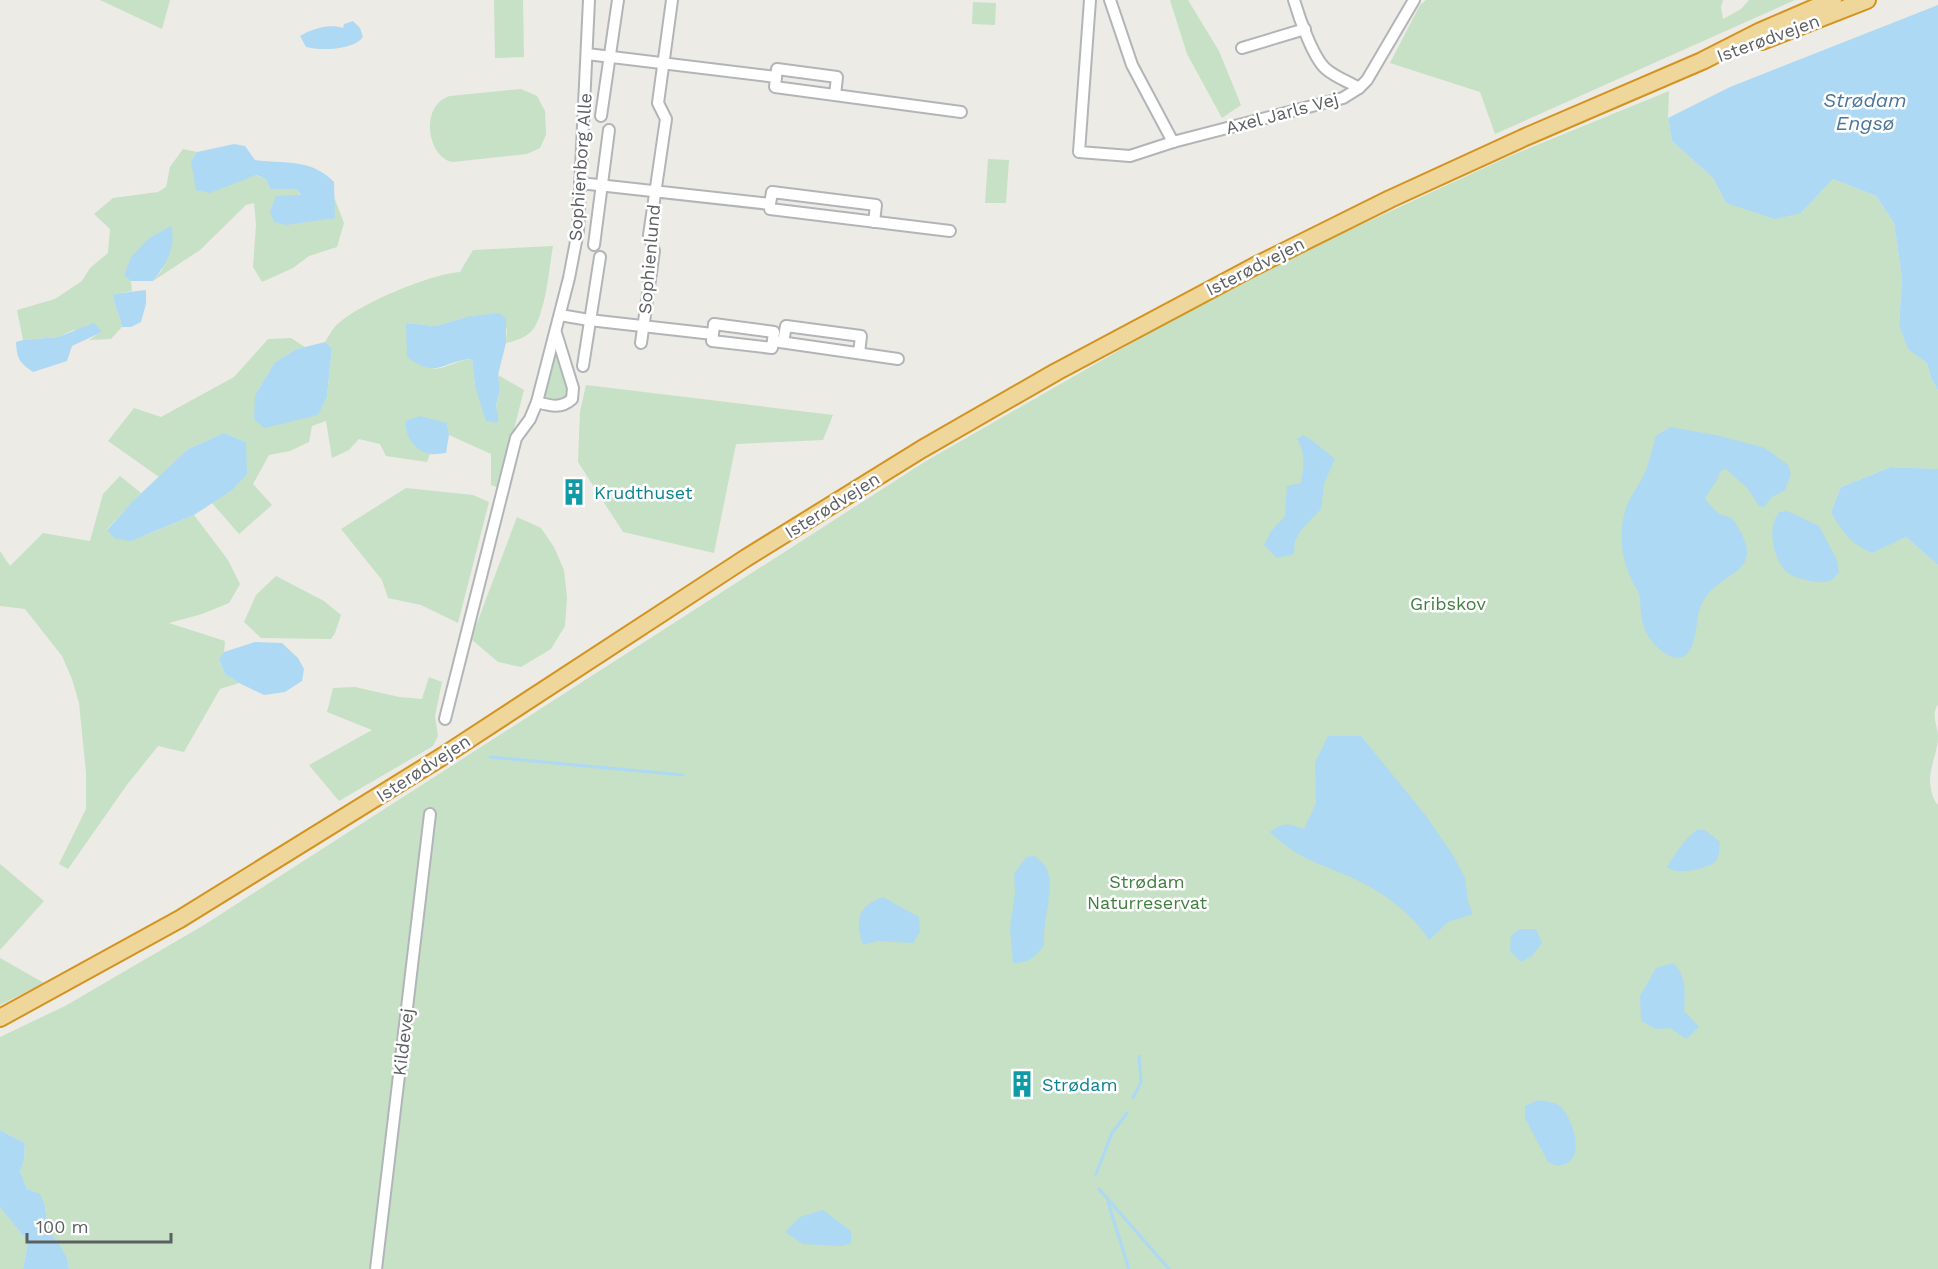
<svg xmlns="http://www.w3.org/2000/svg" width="1938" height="1269" viewBox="0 0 1938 1269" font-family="'Work Sans',sans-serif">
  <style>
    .green { fill: #c6e1c5 }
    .water { fill: #aed9f4 }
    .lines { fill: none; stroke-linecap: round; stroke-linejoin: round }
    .stream { stroke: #aed9f4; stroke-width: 3 }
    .minor-casing { stroke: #b2b5b8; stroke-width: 14 }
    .highway-casing { stroke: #d4931e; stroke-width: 20 }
    .minor { stroke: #fff; stroke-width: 10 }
    .highway { stroke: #efd69a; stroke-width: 16 }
    .labels { text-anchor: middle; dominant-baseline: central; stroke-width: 5; stroke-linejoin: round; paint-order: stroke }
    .street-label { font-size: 18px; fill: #5d6063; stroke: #fff }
    .culture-label { font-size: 18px; fill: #0d838f; stroke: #fff; text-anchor: start }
    .park-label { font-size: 18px; fill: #407f40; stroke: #fff }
    .water-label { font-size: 20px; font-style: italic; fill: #4a759c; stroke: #fff }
  </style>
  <rect width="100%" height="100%" fill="#edebe5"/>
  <g class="green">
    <path d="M100,0H170L162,29Z"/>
    <path d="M494,0H523L524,57L495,58Z"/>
    <path d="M1170,0H1188L1219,51L1241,105L1222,118L1187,54Z"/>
    <path d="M1426,0H1723L1721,7L1723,19L1741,9L1749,0H1795L1495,134L1480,92L1390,63L1420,5Z"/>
    <path d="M973,2L996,3L995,25L972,24Z"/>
    <path d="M521,89L537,96L545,111L546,135L540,148L527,154L453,162C427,158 419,105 450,96Z"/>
    <path d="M1669,91L1668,118L1672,141L1713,178L1726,203L1801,213L1833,179L1876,196L1894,223L1902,278L1899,325L1909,349L1927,363L1931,378L1938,391V469L1891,467L1841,487L1831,512L1872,552L1906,537L1938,565V704C1931,715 1937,723 1938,735C1938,751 1931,764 1930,778C1930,787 1932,799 1938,805V1269H69L67,1258L59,1243L48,1231L45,1206L27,1189L20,1171L24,1161L25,1143L0,1130V1037L65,1006L204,925L926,461L1165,324L1300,253L1510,156Z"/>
    <path d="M183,149L197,152L191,161L243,179L255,175L266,179L270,189H296L301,196H276L334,213V197L344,223L337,247L309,256L293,268L262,282L253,267L256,225L254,203L246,205L200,250L153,281L162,270L171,227L149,238L124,276L131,281L132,291L113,294C114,306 120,315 122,327L111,339L89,340L101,332L73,330L58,337L23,340L17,310L55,299L82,281L90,268L108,253L110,229L94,214L113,198L158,192L166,187L170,167Z"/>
    <path d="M988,159L1009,160L1006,203H985Z"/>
    <path d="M553,246C549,269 546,309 534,328C528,337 516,341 506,343L507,329L466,317L436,326L406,323L434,369C447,368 458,360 472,359L475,386L498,414L496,407L500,389L498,375L524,390L499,488L491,485V454L449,435L447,423L414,444L430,454L427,462L386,456L380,444L359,439L349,450L332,458L326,421L312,426L309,442L290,451L269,455L253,484L272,505L239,534L212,503L231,491L246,442L224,433L188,449L159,477L108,441L134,408L161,417L234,377L268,339L291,338L305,347L297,349L275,362L255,395V419L327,396L332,348L325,342C329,336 333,327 339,323C361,303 431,274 460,272L473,250Z"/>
    <path d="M558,348L569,389L568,396L564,400L550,401L546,397L545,391Z"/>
    <path d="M586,385L833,415L823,440L736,444L714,553L623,532L578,462L580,412Z"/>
    <path d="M120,476L141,493L107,529L114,538L146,535L194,515L228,560L240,584L229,603L202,614L169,623L225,641L224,652L219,661L225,674L239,683L220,689L184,752L158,746L126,786L68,869L59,864L86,809V772L79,703L72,679L62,656L25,609L0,606V551L10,566L43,533L90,541L103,494Z"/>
    <path d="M406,488L473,495L489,502L458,623L421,605L388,598L382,580L341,529Z"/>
    <path d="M517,517L541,528L554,547L564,570L567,597L565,626L551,649L521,667L498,662L471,639Z"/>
    <path d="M276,576L324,601L341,615L335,633L331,639L261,638L244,622L256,595Z"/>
    <path d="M429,677L442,682L435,716L438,736L433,746L339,801L309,765L372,730L327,712L333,688L355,687L399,697L422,699Z"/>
    <path d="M0,864L44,901L0,950Z"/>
    <path d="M0,958L44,983L0,1005Z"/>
    <path d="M0,1207L28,1242L23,1269H0Z"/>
  </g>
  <g class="water">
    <path d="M1938,5V391L1931,378L1927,363L1908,349L1899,325L1902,278L1894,223L1876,196L1833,179L1801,213L1775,219L1726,203L1713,178L1672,141L1668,118L1730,87Z"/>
    <path d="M353,21L360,28L363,37C354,50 321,51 306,47L300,36C311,29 330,23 343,28L344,24Z"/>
    <path d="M234,144L245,146L255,160C284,164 311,158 334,182L335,218L286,225L274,222L270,212L276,196L301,195L296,189H270L266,179L256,175L210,193L196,190L191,161L197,152Z"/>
    <path d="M171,226C177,246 165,266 153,281H131L124,276L131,257L149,238Z"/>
    <path d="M146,290V304L141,322L131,327H122C120,315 114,306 113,294Z"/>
    <path d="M499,313L506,318V343L498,375L500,389L496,406L498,414V423L486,421L475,386L472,359C441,361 438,380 407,357L406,323L436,326L466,317Z"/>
    <path d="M94,323L102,332L72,346L67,361L33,372C19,362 17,359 16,342L23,340L58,337Z"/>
    <path d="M325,342L332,348L327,396L318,415L264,428L254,419L255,395L275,362L297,349Z"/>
    <path d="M420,416L447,423L449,435L446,453C441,453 435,455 431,454C415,452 404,435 406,421Z"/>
    <path d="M1670,427L1716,435L1765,448L1788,465L1791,474L1785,490L1772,497L1764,507L1759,506L1748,489L1726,469L1720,471C1718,482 1710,489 1705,498C1713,510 1718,515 1732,518C1777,582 1708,565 1698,616C1696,628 1695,657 1678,658C1673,659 1666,654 1662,651C1649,642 1642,628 1641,612C1640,607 1641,600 1639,594C1637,589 1633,584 1631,578C1621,557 1619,534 1625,511C1628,499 1638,487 1644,475C1649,463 1652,449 1656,436Z"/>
    <path d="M224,433L246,442L247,474L231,491L194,515L131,541L114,538L107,530L133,501L188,449Z"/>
    <path d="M1303,435L1313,441L1335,459L1324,484L1321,509L1302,529L1295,541L1294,554L1277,558L1264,545L1272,530L1285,516L1287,486L1301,483C1304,466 1306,454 1297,439Z"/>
    <path d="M1891,467L1938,469V565L1906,537L1872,553C1851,544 1842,532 1831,512L1841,487Z"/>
    <path d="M1787,511L1819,526L1837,560L1839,572C1836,575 1833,580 1829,581C1818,584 1796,579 1788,573C1776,564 1770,539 1773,525C1774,520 1777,516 1779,512Z"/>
    <path d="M255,642L282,643L298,658L304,669L302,681L285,692L264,695L239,683L225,674L219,660L224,652Z"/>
    <path d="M1328,736H1361L1426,816L1453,855L1465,878L1468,902L1473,914L1448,922L1429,940C1413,915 1389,897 1363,883C1327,865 1300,862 1270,832C1284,821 1289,824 1304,829L1316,803L1315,763Z"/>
    <path d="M1697,830H1705L1720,842C1719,848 1720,856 1716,861C1708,869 1676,876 1667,867C1675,854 1685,838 1697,830Z"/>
    <path d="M1035,856C1038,859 1044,863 1046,867C1056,887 1042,922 1044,945C1035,958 1029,963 1013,963L1010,929L1015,892L1014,874L1026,857Z"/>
    <path d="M883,897L919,917L920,932L913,943L877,941L863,945C855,921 857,906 883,897Z"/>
    <path d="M1520,929H1536L1542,943L1532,956L1521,962L1510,951L1511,935Z"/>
    <path d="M1673,963C1687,976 1685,993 1684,1011L1699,1027L1686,1039L1670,1028L1656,1029L1641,1021L1640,996L1656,968Z"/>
    <path d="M1539,1100C1546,1102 1556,1102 1561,1107C1572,1118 1586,1157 1565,1164C1558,1167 1554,1165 1548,1162L1525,1118V1106Z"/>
    <path d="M0,1130L25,1143L24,1161L20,1171L27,1189L40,1194L45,1206L48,1231L59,1243L67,1258L69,1269H23L28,1242L0,1207Z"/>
    <path d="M823,1210L851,1231V1243L841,1246L803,1244L785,1232L800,1217Z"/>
  </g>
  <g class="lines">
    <g class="stream">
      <path d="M490,757L683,775"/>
      <path d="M1133,1098L1141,1082L1139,1056"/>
      <path d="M1096,1174L1112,1133L1127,1113"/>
      <path d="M1099,1189L1169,1269"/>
      <path d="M1108,1202L1129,1269"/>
    </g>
    <defs>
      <g id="minor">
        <path d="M1090,0L1079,152L1130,156L1173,142L1343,98L1359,88L1367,80L1414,0"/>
        <path d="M1110,0L1132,65L1173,142"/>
        <path d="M1294,0C1299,17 1313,58 1326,69C1335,77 1349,82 1359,88"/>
        <path d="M1242,48L1305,29"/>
        <path d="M587,54L776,77L775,87L961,112"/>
        <path d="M776,77L777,69L837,77L835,95"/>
        <path d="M601,116L618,0"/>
        <path d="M580,183L770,204V209L950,231"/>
        <path d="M770,204L772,192L876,205L874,222"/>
        <path d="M594,245L609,130"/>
        <path d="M560,315L589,320L713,334L712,341L772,348L774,332L714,324L713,334"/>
        <path d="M773,341L898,359"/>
        <path d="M783,342L786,326L861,336L859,353"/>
        <path d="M641,343L654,251L649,235L666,119L658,103L672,0"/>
        <path d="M583,366L600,257"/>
        <path d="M537,402C551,406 561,409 572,399L573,388L556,333"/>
        <path d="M445,719L516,438L530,419L537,402L569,278L578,231L589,0"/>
        <path d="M376,1269L430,814"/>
      </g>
      <g id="highway">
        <path d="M1762,41L1867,0"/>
        <path d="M0,1018L180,919L443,756L746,558L922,449L1056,372L1255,266L1390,199L1523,138L1702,61L1761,31L1833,0"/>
      </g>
    </defs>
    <use href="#minor" class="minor-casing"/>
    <use href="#highway" class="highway-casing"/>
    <use href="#minor" class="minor"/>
    <use href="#highway" class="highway"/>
  </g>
  <defs>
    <symbol id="building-bare" viewBox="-9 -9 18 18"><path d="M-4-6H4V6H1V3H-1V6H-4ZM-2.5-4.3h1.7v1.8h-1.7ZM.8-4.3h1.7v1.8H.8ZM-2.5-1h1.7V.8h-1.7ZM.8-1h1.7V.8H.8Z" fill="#0f9aa8" stroke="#fff" stroke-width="2.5" paint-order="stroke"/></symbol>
  </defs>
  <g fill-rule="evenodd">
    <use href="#building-bare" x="555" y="473" width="38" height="38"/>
    <use href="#building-bare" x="1003" y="1065" width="38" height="38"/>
  </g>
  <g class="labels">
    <g class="street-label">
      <text transform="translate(1768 38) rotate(-20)">Isterødvejen</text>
      <text transform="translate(1282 113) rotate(-15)">Axel Jarls Vej</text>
      <text transform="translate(580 167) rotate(-86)">Sophienborg Alle</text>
      <text transform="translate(649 259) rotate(-85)">Sophienlund</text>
      <text transform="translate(1255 266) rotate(-27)">Isterødvejen</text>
      <text transform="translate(832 505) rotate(-32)">Isterødvejen</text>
      <text transform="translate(423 768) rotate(-33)">Isterødvejen</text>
      <text transform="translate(403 1042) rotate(-83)">Kildevej</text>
    </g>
    <g class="culture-label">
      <text x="594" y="492">Krudthuset</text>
      <text x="1042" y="1084">Strødam</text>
    </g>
    <g class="park-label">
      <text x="1448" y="603">Gribskov</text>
      <text x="1147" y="881">Strødam<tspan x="1147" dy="21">Naturreservat</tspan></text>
    </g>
    <g class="water-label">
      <text x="1865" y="100">Strødam<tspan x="1865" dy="23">Engsø</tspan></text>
    </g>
  </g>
  <path d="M27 1233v9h144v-9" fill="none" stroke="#5d6063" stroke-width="3"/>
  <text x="36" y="1233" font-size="18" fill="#5d6063" stroke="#ffffff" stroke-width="4.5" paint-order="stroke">100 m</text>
</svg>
